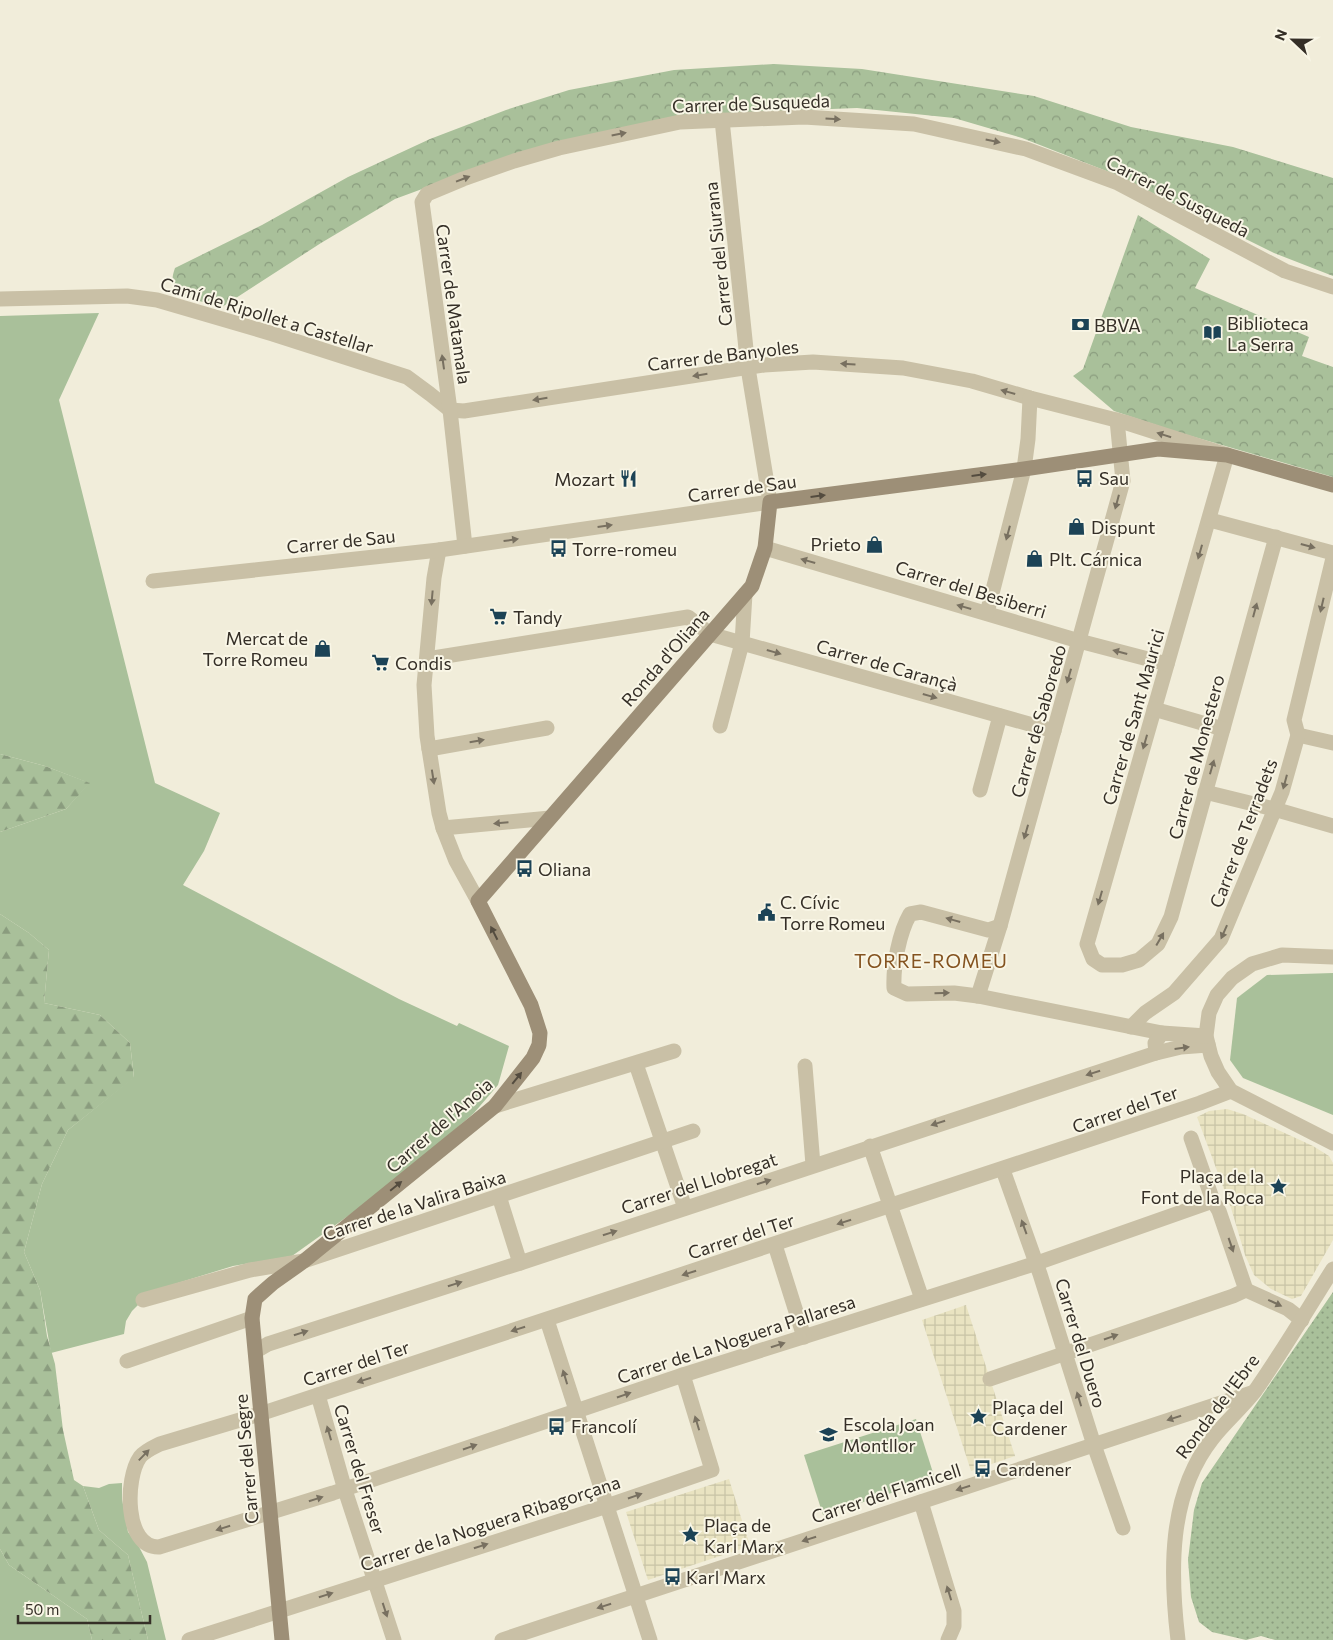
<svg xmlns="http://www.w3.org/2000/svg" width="1333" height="1640" viewBox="0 0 1333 1640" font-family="Commissioner,sans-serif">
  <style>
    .grass { fill: #a9c09a }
    .forest { fill: url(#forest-firs) }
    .park { fill: url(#park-crowns) }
    .garden { fill: url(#garden-dots) }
    .plaza { fill: url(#plaza-grid) }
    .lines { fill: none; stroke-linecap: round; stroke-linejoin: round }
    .street { stroke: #c9c0a6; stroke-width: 15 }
    .secondary { stroke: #9d8f77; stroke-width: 15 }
    .oneway { fill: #787060 }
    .oneway2 { fill: #544c3f }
    .labels { text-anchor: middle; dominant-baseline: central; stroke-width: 4; stroke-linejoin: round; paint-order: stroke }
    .street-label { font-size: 18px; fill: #352f27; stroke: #f9f6e6 }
    .poi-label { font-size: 18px; fill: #352f27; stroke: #f9f6e6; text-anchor: start }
    .neighbourhood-label { font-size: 19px; letter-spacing: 1px; fill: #845320; stroke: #f9f6e6 }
  </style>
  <defs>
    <pattern id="forest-firs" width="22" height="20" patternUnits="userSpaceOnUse" patternTransform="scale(1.25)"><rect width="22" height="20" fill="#a9c09a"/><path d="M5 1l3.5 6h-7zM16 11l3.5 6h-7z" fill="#8a9c7e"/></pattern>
    <pattern id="park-crowns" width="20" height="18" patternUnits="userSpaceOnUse" patternTransform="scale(1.25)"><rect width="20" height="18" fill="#a9c09a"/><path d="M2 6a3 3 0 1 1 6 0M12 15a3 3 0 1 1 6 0" fill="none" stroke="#8a9c7e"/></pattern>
    <pattern id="garden-dots" width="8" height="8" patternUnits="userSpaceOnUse" patternTransform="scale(1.25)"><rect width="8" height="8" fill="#a9c09a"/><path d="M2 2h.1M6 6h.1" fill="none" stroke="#8a9c7e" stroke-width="1.8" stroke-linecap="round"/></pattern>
    <pattern id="plaza-grid" width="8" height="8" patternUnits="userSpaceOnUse" patternTransform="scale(1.25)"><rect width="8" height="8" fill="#e9e3c1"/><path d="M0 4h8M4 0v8" fill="none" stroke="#c8c3a6"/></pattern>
  </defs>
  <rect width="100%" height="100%" fill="#f1edda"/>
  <g class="grass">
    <path d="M99,313L59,400L155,783L220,813L204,851L183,885L399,999L457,1026L459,1023L509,1046L498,1085L474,1113L390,1186L292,1256L233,1266L152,1291L132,1311L126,1321L124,1334L51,1353L40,1290L24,1252L42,1184L68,1130L134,1077L130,1043L100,1015L44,1003L49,950L29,933L0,914V832L66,809L89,783L45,766L0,754V316Z"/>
    <path d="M1333,973V1115L1243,1078L1230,1060L1237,998L1267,975Z"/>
    <path d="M916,1419L935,1479L823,1515L804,1455Z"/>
    <path d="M122,1483V1499L128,1532L138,1545L147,1562L166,1640H148L128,1555L99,1530L83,1486L99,1488L109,1484Z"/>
    <path d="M0,1549L9,1565L87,1619L92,1640H0Z"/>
  </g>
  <g class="forest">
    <path d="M0,754L45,766L90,783L66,809L0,832Z"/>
    <path d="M0,914L29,933L49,950L44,1003L100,1015L130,1043L134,1078L68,1130L42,1184L24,1252L40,1290L47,1336L55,1364L63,1430L74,1480L83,1486L99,1530L128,1555L148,1640H92L87,1619L9,1565L0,1549Z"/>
  </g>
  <g class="park">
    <path d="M774,64L862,69L1034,96L1131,127L1233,147L1333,178V276L1274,253L1114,174L1022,138L954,118L857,108L682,115L471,171L395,199L321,243L222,307L180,296C171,288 171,279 175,268L262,225L348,177L430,139L506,110L569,90L674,70Z"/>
    <path d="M1138,215L1210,259L1195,288L1309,337L1302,356L1333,367V477L1177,432L1114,411L1073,376L1083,369Z"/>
  </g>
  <path class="garden" d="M1333,1292V1640H1275L1261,1636L1246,1640L1212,1632L1199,1622L1191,1597L1188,1560L1194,1510L1202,1483Z"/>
  <g class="plaza">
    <path d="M1227,1109L1243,1114L1313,1146L1329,1156L1333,1163V1240L1301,1296L1292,1299L1271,1289L1254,1275L1245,1255L1231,1208L1197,1117L1209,1111Z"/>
    <path d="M966,1305L1015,1456L971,1471L922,1320Z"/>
    <path d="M729,1479L750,1546L648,1580L626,1512Z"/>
  </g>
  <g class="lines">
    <g class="street">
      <path d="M0,299L127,296L157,300L273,334L407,377L430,394L450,410"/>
      <path d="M450,410L464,411L764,365L813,362L903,368L972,381L1030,398L1124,422L1227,455L1087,944L1093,959L1102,965H1122L1139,960L1158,944L1171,917L1276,537"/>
      <path d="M1210,520L1333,553"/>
      <path d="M465,546L450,410L422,202L427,194L463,179L514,161L559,148L680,122L804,117L914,124L1026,149L1118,183L1285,271L1333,287"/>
      <path d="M765,548L1079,641L1167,664"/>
      <path d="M439,550L434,578L424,685L427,736L439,813L443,828L456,861L478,901"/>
      <path d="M153,581L439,550L770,502L748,368L722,120"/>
      <path d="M987,613L1024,469L1028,439L1030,398"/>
      <path d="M427,659L688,617L710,634L1054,731"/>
      <path d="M1154,709L1223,729"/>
      <path d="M720,726L742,643L745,594"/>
      <path d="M1298,735L1333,743"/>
      <path d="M429,749L547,728"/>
      <path d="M980,790L1000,716"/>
      <path d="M1205,792L1274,809L1333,826"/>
      <path d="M443,828L550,818"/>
      <path d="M1000,926L988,930L921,912L910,914C899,933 893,966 894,988L907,994L954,993L978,996L1162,1033"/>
      <path d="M1333,957L1282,955L1252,964L1232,978L1217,995L1209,1013L1206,1036L1211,1056L1218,1072L1231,1091L1333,1143"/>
      <path d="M978,996L1000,926L1123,481L1117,420"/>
      <path d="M1131,1027L1145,1013L1174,993L1221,939L1282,792L1298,735L1294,720L1333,558"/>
      <path d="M1156,1053L1181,1047L1208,1045"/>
      <path d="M636,1064L685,1208"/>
      <path d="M805,1066L813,1165"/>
      <path d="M495,1106L674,1051"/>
      <path d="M1191,1138L1213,1201L1219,1211L1246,1290"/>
      <path d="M870,1146L922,1299"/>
      <path d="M1003,1170L1040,1274L1094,1445L1123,1528"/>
      <path d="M499,1196L520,1263"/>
      <path d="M1213,1201L1037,1263L683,1375L333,1493L159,1547C124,1548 125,1478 140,1457C145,1451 152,1448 160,1444L260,1414L1200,1103L1231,1091"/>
      <path d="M775,1245L804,1337"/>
      <path d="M1246,1290L1288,1309L1302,1320"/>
      <path d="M143,1300L250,1270L304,1261L693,1131"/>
      <path d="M547,1320L650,1640"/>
      <path d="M256,1351L268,1344L520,1263L1156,1053L1155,1043L1162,1033L1206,1036"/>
      <path d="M127,1361L252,1318"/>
      <path d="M990,1379L1233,1296L1246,1290"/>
      <path d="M318,1395L345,1490L394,1640"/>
      <path d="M921,1502L954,1611V1626L948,1640"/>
      <path d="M189,1640L607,1506L712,1470L683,1375"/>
      <path d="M502,1640L1254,1392"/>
      <path d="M1178,1640C1170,1573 1168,1495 1212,1439C1225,1422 1242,1408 1255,1391C1283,1351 1307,1310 1333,1269"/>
    </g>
    <path class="secondary" d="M282,1640L252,1318L255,1299L273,1283L304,1261L495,1106L533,1058L539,1045L540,1033L531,1005L478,901L752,586L765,548L770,502L1024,469L1158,449L1227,455L1333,485"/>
  </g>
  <defs><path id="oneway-solid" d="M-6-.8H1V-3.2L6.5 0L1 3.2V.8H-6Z" transform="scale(1.25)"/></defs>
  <g class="oneway">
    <use href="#oneway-solid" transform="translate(833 119) rotate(4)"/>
    <use href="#oneway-solid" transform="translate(619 134) rotate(-11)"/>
    <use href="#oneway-solid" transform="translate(993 141) rotate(12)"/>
    <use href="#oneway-solid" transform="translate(463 179) rotate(-21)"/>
    <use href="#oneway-solid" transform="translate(443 362) rotate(-98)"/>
    <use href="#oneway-solid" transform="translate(848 364) rotate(-177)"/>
    <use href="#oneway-solid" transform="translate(700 375) rotate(171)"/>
    <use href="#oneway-solid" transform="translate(1008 392) rotate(-164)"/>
    <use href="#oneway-solid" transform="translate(540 399) rotate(171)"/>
    <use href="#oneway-solid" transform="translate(1164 435) rotate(-162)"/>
    <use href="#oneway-solid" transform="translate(1117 502) rotate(105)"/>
    <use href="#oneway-solid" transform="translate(605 526) rotate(-8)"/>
    <use href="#oneway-solid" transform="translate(1008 533) rotate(105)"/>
    <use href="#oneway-solid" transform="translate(511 540) rotate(-8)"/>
    <use href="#oneway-solid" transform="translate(1308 546) rotate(15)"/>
    <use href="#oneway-solid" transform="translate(1200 552) rotate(106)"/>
    <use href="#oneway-solid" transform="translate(808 561) rotate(-164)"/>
    <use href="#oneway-solid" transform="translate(432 598) rotate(95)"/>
    <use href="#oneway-solid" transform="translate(1322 605) rotate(103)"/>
    <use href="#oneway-solid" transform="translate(964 607) rotate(-164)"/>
    <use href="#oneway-solid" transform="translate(1255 610) rotate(-75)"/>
    <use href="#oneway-solid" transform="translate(774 652) rotate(16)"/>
    <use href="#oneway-solid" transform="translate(1120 652) rotate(-165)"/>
    <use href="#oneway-solid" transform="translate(1069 676) rotate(106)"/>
    <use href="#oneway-solid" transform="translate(930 696) rotate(16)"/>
    <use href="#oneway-solid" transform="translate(477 741) rotate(-10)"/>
    <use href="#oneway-solid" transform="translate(1145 742) rotate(106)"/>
    <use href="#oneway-solid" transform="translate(1212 767) rotate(-74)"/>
    <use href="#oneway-solid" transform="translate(433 777) rotate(81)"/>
    <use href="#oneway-solid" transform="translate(1285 782) rotate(105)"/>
    <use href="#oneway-solid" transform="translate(501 823) rotate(175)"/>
    <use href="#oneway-solid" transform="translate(1026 832) rotate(106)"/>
    <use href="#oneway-solid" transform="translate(1100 898) rotate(106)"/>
    <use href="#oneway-solid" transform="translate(953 920) rotate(-164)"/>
    <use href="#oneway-solid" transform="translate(1224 932) rotate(114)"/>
    <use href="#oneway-solid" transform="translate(1160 939) rotate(-60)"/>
    <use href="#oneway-solid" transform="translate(942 993) rotate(-1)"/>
    <use href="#oneway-solid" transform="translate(1182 1048) rotate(-8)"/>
    <use href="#oneway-solid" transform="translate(1093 1073) rotate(162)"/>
    <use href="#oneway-solid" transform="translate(938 1123) rotate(162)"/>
    <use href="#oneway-solid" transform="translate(764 1182) rotate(-18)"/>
    <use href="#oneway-solid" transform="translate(844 1222) rotate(162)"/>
    <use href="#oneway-solid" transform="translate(1024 1227) rotate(-110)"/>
    <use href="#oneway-solid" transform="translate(610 1233) rotate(-18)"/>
    <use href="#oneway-solid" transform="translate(1231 1245) rotate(71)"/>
    <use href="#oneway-solid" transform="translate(689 1273) rotate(162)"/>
    <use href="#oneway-solid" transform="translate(455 1284) rotate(-18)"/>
    <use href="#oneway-solid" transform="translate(1275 1303) rotate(25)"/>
    <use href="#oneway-solid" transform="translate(518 1329) rotate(162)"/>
    <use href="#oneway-solid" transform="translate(301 1333) rotate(-18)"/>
    <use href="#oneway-solid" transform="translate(1111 1337) rotate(-19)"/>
    <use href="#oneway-solid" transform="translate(778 1345) rotate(-18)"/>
    <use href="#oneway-solid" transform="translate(565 1377) rotate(-107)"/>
    <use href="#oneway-solid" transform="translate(364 1380) rotate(162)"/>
    <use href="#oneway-solid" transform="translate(624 1395) rotate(-19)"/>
    <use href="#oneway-solid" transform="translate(1079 1399) rotate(-107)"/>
    <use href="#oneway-solid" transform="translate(1174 1418) rotate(162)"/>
    <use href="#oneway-solid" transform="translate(697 1423) rotate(-107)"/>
    <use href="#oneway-solid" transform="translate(329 1433) rotate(-106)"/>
    <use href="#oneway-solid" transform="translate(470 1447) rotate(-19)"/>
    <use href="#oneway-solid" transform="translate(144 1455) rotate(-46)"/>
    <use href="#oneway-solid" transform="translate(963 1488) rotate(162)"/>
    <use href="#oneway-solid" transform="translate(635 1496) rotate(-19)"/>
    <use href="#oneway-solid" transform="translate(316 1499) rotate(-18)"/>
    <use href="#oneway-solid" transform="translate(223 1528) rotate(163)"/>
    <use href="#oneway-solid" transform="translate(809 1539) rotate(162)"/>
    <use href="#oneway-solid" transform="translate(481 1546) rotate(-18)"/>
    <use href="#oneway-solid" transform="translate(949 1593) rotate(-107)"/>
    <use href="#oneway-solid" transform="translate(326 1595) rotate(-18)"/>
    <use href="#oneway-solid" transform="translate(604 1606) rotate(162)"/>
    <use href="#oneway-solid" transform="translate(385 1610) rotate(72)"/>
  </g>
  <g class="oneway2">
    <use href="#oneway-solid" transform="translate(979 475) rotate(-7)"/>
    <use href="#oneway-solid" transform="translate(818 496) rotate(-7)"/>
    <use href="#oneway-solid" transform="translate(494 933) rotate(-117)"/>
    <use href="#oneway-solid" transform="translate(517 1078) rotate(-51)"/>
    <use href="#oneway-solid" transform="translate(396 1186) rotate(-39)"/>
  </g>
  <defs>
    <symbol id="bank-bare" viewBox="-9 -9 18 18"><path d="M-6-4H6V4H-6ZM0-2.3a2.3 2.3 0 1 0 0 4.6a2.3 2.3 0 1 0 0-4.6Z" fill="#1c4356" stroke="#f9f6e6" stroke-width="2.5" paint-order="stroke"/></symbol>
    <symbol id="library-bare" viewBox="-9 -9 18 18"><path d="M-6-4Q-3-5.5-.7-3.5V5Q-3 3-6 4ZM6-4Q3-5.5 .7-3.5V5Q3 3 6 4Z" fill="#1c4356" stroke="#f9f6e6" stroke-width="2.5" paint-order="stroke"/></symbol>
    <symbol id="bus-bare" viewBox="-9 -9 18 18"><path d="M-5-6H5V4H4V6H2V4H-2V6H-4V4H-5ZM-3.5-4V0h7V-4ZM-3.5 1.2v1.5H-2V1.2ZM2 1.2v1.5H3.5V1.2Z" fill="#1c4356" stroke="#f9f6e6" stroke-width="2.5" paint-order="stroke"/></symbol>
    <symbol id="restaurant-bare" viewBox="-9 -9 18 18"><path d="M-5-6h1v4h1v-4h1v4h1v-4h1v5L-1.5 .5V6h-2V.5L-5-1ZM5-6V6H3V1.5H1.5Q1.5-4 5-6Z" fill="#1c4356" stroke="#f9f6e6" stroke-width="2.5" paint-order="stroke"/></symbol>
    <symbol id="shop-bare" viewBox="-9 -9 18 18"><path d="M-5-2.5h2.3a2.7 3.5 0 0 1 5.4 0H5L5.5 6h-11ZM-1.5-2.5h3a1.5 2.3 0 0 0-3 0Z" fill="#1c4356" stroke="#f9f6e6" stroke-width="2.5" paint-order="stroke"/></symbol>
    <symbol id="supermarket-bare" viewBox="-9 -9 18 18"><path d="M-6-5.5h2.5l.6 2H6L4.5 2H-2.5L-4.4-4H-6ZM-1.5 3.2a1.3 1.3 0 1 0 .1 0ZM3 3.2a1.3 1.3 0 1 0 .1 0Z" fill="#1c4356" stroke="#f9f6e6" stroke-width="2.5" paint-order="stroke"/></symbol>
    <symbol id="civic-bare" viewBox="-9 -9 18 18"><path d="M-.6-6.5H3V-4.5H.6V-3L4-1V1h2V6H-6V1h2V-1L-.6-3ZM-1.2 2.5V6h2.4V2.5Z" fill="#1c4356" stroke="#f9f6e6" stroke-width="2.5" paint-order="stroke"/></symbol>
    <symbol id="sight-bare" viewBox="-9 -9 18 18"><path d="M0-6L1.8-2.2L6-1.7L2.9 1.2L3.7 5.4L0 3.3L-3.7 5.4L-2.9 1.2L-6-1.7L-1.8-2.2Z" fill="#1c4356" stroke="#f9f6e6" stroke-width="2.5" paint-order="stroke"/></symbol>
    <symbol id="school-bare" viewBox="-9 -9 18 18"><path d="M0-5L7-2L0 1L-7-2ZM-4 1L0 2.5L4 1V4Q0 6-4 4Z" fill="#1c4356" stroke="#f9f6e6" stroke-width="2.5" paint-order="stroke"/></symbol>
  </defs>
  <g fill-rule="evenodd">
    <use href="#bank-bare" x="1068" y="312" width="25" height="25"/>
    <use href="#library-bare" x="1200" y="320" width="25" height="25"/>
    <use href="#bus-bare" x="1072" y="466" width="25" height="25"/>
    <use href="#restaurant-bare" x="616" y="466" width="25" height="25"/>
    <use href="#shop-bare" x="1064" y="514" width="25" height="25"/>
    <use href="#shop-bare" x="862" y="532" width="25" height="25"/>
    <use href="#bus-bare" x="546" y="536" width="25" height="25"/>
    <use href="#shop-bare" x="1022" y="546" width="25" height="25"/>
    <use href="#supermarket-bare" x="486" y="604" width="25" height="25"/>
    <use href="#shop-bare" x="310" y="636" width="25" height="25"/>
    <use href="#supermarket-bare" x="368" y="650" width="25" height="25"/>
    <use href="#bus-bare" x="512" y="856" width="25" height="25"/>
    <use href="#civic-bare" x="754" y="900" width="25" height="25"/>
    <use href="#sight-bare" x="1266" y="1174" width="25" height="25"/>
    <use href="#sight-bare" x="966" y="1404" width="25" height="25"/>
    <use href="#bus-bare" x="544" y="1414" width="25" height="25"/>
    <use href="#school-bare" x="816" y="1422" width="25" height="25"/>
    <use href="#bus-bare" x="970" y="1456" width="25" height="25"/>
    <use href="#sight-bare" x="678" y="1522" width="25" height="25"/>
    <use href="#bus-bare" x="660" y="1564" width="25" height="25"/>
  </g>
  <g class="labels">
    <g class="street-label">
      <text transform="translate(751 103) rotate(-2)">Carrer de Susqueda</text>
      <text transform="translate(1178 196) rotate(27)">Carrer de Susqueda</text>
      <text transform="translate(718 254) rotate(-96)">Carrer del Siurana</text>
      <text transform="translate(454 304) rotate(82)">Carrer de Matamala</text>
      <text transform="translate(267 315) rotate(17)">Camí de Ripollet a Castellar</text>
      <text transform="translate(723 355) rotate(-7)">Carrer de Banyoles</text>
      <text transform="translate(742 488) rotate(-8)">Carrer de Sau</text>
      <text transform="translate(341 541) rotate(-6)">Carrer de Sau</text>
      <text transform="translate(971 589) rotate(17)">Carrer del Besiberri</text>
      <text transform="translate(665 657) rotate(-49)">Ronda d'Oliana</text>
      <text transform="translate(887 665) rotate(16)">Carrer de Carançà</text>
      <text transform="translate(1133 717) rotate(-74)">Carrer de Sant Maurici</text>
      <text transform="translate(1038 721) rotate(-74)">Carrer de Saboredo</text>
      <text transform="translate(1196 757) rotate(-75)">Carrer de Monestero</text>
      <text transform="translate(1243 833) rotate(-69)">Carrer de Terradets</text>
      <text transform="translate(1125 1109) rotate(-19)">Carrer del Ter</text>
      <text transform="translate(439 1125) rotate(-41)">Carrer de l'Anoia</text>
      <text transform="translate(699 1183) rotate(-18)">Carrer del Llobregat</text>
      <text transform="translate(414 1205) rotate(-18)">Carrer de la Valira Baixa</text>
      <text transform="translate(741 1236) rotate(-18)">Carrer del Ter</text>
      <text transform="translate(736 1339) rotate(-18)">Carrer de La Noguera Pallaresa</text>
      <text transform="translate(1081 1343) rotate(73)">Carrer del Duero</text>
      <text transform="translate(356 1363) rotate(-18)">Carrer del Ter</text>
      <text transform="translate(1217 1406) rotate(-53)">Ronda de l'Ebre</text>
      <text transform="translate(246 1459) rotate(-95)">Carrer del Segre</text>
      <text transform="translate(360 1469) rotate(73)">Carrer del Freser</text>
      <text transform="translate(886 1493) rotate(-18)">Carrer del Flamicell</text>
      <text transform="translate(490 1523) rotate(-18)">Carrer de la Noguera Ribagorçana</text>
    </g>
    <g class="poi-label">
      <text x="1227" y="323">Biblioteca<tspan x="1227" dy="21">La Serra</tspan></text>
      <text x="1094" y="325">BBVA</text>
      <text x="1099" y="478">Sau</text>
      <text x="615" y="479" text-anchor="end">Mozart</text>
      <text x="1091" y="527">Dispunt</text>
      <text x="861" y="544" text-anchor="end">Prieto</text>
      <text x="572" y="549">Torre-romeu</text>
      <text x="1049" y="559">Plt. Cárnica</text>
      <text x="513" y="617">Tandy</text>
      <text x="308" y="638" text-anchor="end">Mercat de<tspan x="308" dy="21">Torre Romeu</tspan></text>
      <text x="395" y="663">Condis</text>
      <text x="538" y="869">Oliana</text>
      <text x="780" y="902">C. Cívic<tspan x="780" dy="21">Torre Romeu</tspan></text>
      <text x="1264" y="1176" text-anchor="end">Plaça de la<tspan x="1264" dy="21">Font de la Roca</tspan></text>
      <text x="992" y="1407">Plaça del<tspan x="992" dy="21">Cardener</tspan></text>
      <text x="843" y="1424">Escola Joan<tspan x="843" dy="21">Montllor</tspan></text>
      <text x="571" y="1426">Francolí</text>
      <text x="996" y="1469">Cardener</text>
      <text x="704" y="1525">Plaça de<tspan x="704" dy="21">Karl Marx</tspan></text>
      <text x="686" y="1577">Karl Marx</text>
    </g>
    <g class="neighbourhood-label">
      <text x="931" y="960">TORRE-ROMEU</text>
    </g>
  </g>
  <g transform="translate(1293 40) rotate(292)" stroke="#f9f6e6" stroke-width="4" paint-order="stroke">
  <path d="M0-4L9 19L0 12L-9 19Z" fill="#352f27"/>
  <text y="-8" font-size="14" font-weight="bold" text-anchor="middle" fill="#352f27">N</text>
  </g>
  <path d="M18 1615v8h132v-8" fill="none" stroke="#352f27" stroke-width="2.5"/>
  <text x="25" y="1615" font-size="15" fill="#352f27" stroke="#f9f6e6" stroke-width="4" paint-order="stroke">50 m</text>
</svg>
